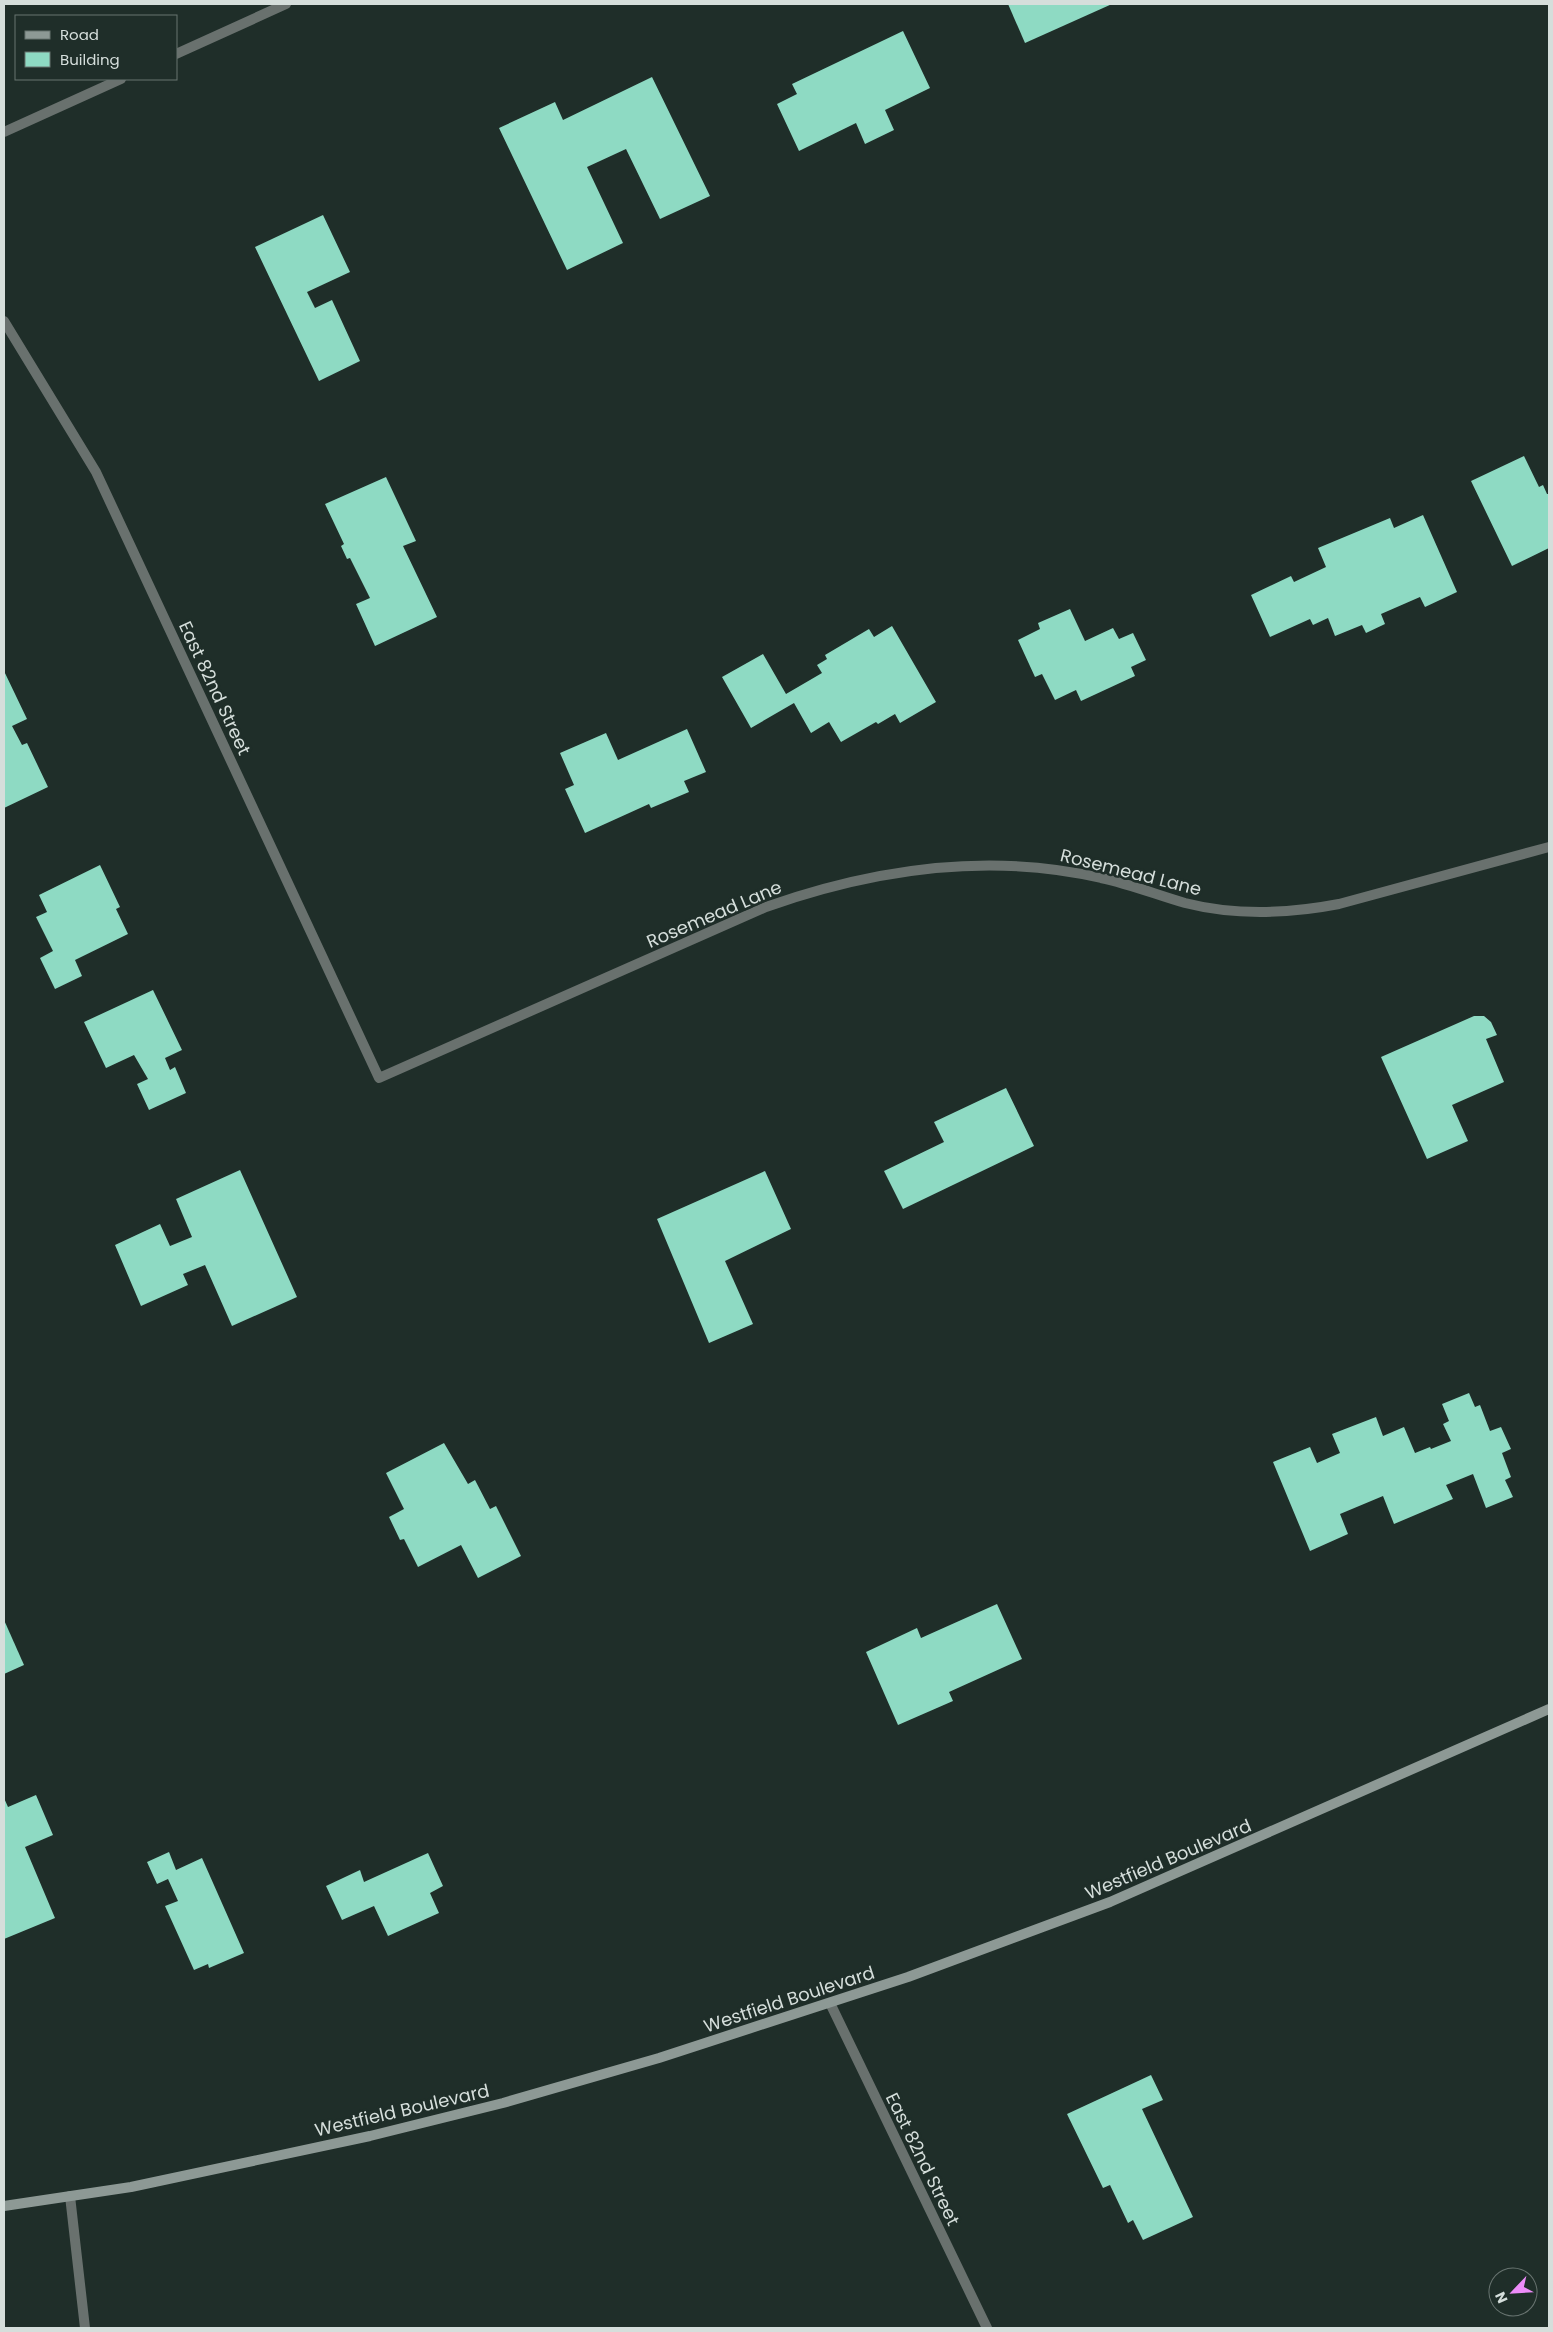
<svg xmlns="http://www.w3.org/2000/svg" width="1553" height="2332" viewBox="0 0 1553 2332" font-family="Poppins,sans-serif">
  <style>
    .building { fill: #8edac3 }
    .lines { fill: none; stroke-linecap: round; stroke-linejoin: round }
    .street { stroke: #69716e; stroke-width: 10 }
    .secondary { stroke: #8d9995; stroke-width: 10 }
    .labels { text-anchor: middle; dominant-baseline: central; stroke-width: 5; stroke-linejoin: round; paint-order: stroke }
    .street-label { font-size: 18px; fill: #d5dedb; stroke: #1f2e29 }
  </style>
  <rect width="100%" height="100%" fill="#1f2e29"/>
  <g class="building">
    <path d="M1008,4H1112L1025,43Z"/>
    <path d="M903,31L930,88L885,110L894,130L865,144L856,123L799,151L777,104L797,94L792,84Z"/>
    <path d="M652,77L710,196L660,219L626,149L587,167L623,243L567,270L499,128L555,102L563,120Z"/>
    <path d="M323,215L350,272L307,292L315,308L332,300L360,361L319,381L255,247Z"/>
    <path d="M1524,456L1539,487L1543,485L1547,494H1549V548L1512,566L1471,481Z"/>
    <path d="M386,477L416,541L403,546L437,617L375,646L356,604L370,598L350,558L347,559L341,546L344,544L325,504Z"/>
    <path d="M1423,515L1457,592L1425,607L1420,597L1381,614L1385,624L1366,633L1362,625L1335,636L1328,618L1313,625L1310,619L1270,637L1251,595L1291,576L1294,582L1326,567L1318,548L1390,518L1394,528Z"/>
    <path d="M1070,609L1085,641L1113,628L1119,639L1133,633L1146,660L1131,667L1135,676L1081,701L1076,690L1055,700L1042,674L1035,677L1018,640L1040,629L1038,623Z"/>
    <path d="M892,626L936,702L900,723L895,714L878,724L876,722L841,742L829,722L811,733L794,703L751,728L722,677L763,654L786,694L822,673L817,665L827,659L825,655L869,629L874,637Z"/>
    <path d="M4,671L27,719L12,726L22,745L27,743L48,787L4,808Z"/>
    <path d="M687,729L706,772L684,781L689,792L651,808L649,804L585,833L565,789L574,785L560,753L606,733L618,760Z"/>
    <path d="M100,865L120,907L116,909L128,934L75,960L82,976L55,989L40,958L53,951L36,917L47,912L39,895Z"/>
    <path d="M153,990L182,1050L165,1058L170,1070L175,1067L186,1093L149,1110L137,1084L148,1079L134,1055L106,1068L84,1022Z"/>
    <path d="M1474,1016H1484L1491,1022L1497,1035L1486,1039L1504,1082L1452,1105L1468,1141L1427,1159L1381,1057Z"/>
    <path d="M1006,1088L1034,1146L903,1209L884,1171L944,1142L934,1122Z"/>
    <path d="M240,1170L297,1297L232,1326L205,1265L183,1274L188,1285L141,1306L115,1245L160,1224L170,1246L192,1237L176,1199Z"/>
    <path d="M765,1171L791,1229L725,1261L753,1324L709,1343L657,1219Z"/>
    <path d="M1469,1393L1475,1407L1480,1405L1490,1431L1501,1427L1511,1449L1502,1453L1511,1477L1505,1480L1513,1497L1486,1508L1473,1474L1446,1485L1453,1499L1394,1524L1383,1496L1340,1514L1348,1534L1310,1551L1273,1462L1310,1447L1317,1463L1340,1453L1332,1434L1376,1417L1383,1436L1404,1427L1415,1453L1430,1447L1431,1449L1451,1441L1443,1424L1449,1421L1442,1404Z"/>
    <path d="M444,1443L468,1484L475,1480L490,1509L496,1506L521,1556L478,1578L461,1545L418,1567L404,1539L400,1540L389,1517L404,1509L386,1473Z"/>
    <path d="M997,1604L1022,1659L949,1692L953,1701L898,1725L866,1652L917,1628L921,1638Z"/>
    <path d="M4,1620L24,1665L4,1674Z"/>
    <path d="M36,1795L53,1835L25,1847L55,1918L4,1939V1798L8,1807Z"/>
    <path d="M169,1852L176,1870L202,1858L244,1953L209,1968L208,1964L194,1970L165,1906L178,1901L168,1879L157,1884L147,1862Z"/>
    <path d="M428,1853L443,1886L430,1893L439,1913L388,1936L374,1906L342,1920L326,1886L360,1870L364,1882Z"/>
    <path d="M1151,2075L1163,2100L1142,2109L1193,2217L1143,2240L1133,2220L1128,2223L1110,2185L1103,2188L1067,2114Z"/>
  </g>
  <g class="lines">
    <g class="street">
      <path d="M176,54L286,4"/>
      <path d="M4,132L121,79"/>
      <path d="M4,321L96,472L379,1078L766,907C874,869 988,852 1101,878C1130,884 1157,895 1185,903C1236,916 1287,914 1339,904L1549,847"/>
      <path d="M830,2003L987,2328"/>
      <path d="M70,2196L85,2328"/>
    </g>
    <path class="secondary" d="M4,2206L131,2187L370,2136L503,2103L659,2058L908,1977L1110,1902L1549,1709"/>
  </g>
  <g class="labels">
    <g class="street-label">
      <text transform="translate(215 688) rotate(65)">East 82nd Street</text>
      <text transform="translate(1131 872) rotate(14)">Rosemead Lane</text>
      <text transform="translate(714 914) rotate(-23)">Rosemead Lane</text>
      <text transform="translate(1168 1859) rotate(-23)">Westfield Boulevard</text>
      <text transform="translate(789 1999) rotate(-18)">Westfield Boulevard</text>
      <text transform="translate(402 2110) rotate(-13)">Westfield Boulevard</text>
      <text transform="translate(923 2159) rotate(64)">East 82nd Street</text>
    </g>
  </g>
  <rect width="1553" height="2332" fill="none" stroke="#d5dedb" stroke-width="10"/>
  <rect x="15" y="15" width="162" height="65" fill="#1f2e29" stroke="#687470"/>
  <rect x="25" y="31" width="25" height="8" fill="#8d9995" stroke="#687470"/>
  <text x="60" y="40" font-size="15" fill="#d5dedb">Road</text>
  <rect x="25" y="52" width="25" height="15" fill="#8edac3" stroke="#687470"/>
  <text x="60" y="65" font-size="15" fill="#d5dedb">Building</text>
  <g transform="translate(1513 2292) rotate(245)"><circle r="24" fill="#1f2e29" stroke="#687470"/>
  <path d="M0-4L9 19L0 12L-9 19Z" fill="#ed8cf9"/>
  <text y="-8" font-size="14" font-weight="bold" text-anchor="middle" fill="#d5dedb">N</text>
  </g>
</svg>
